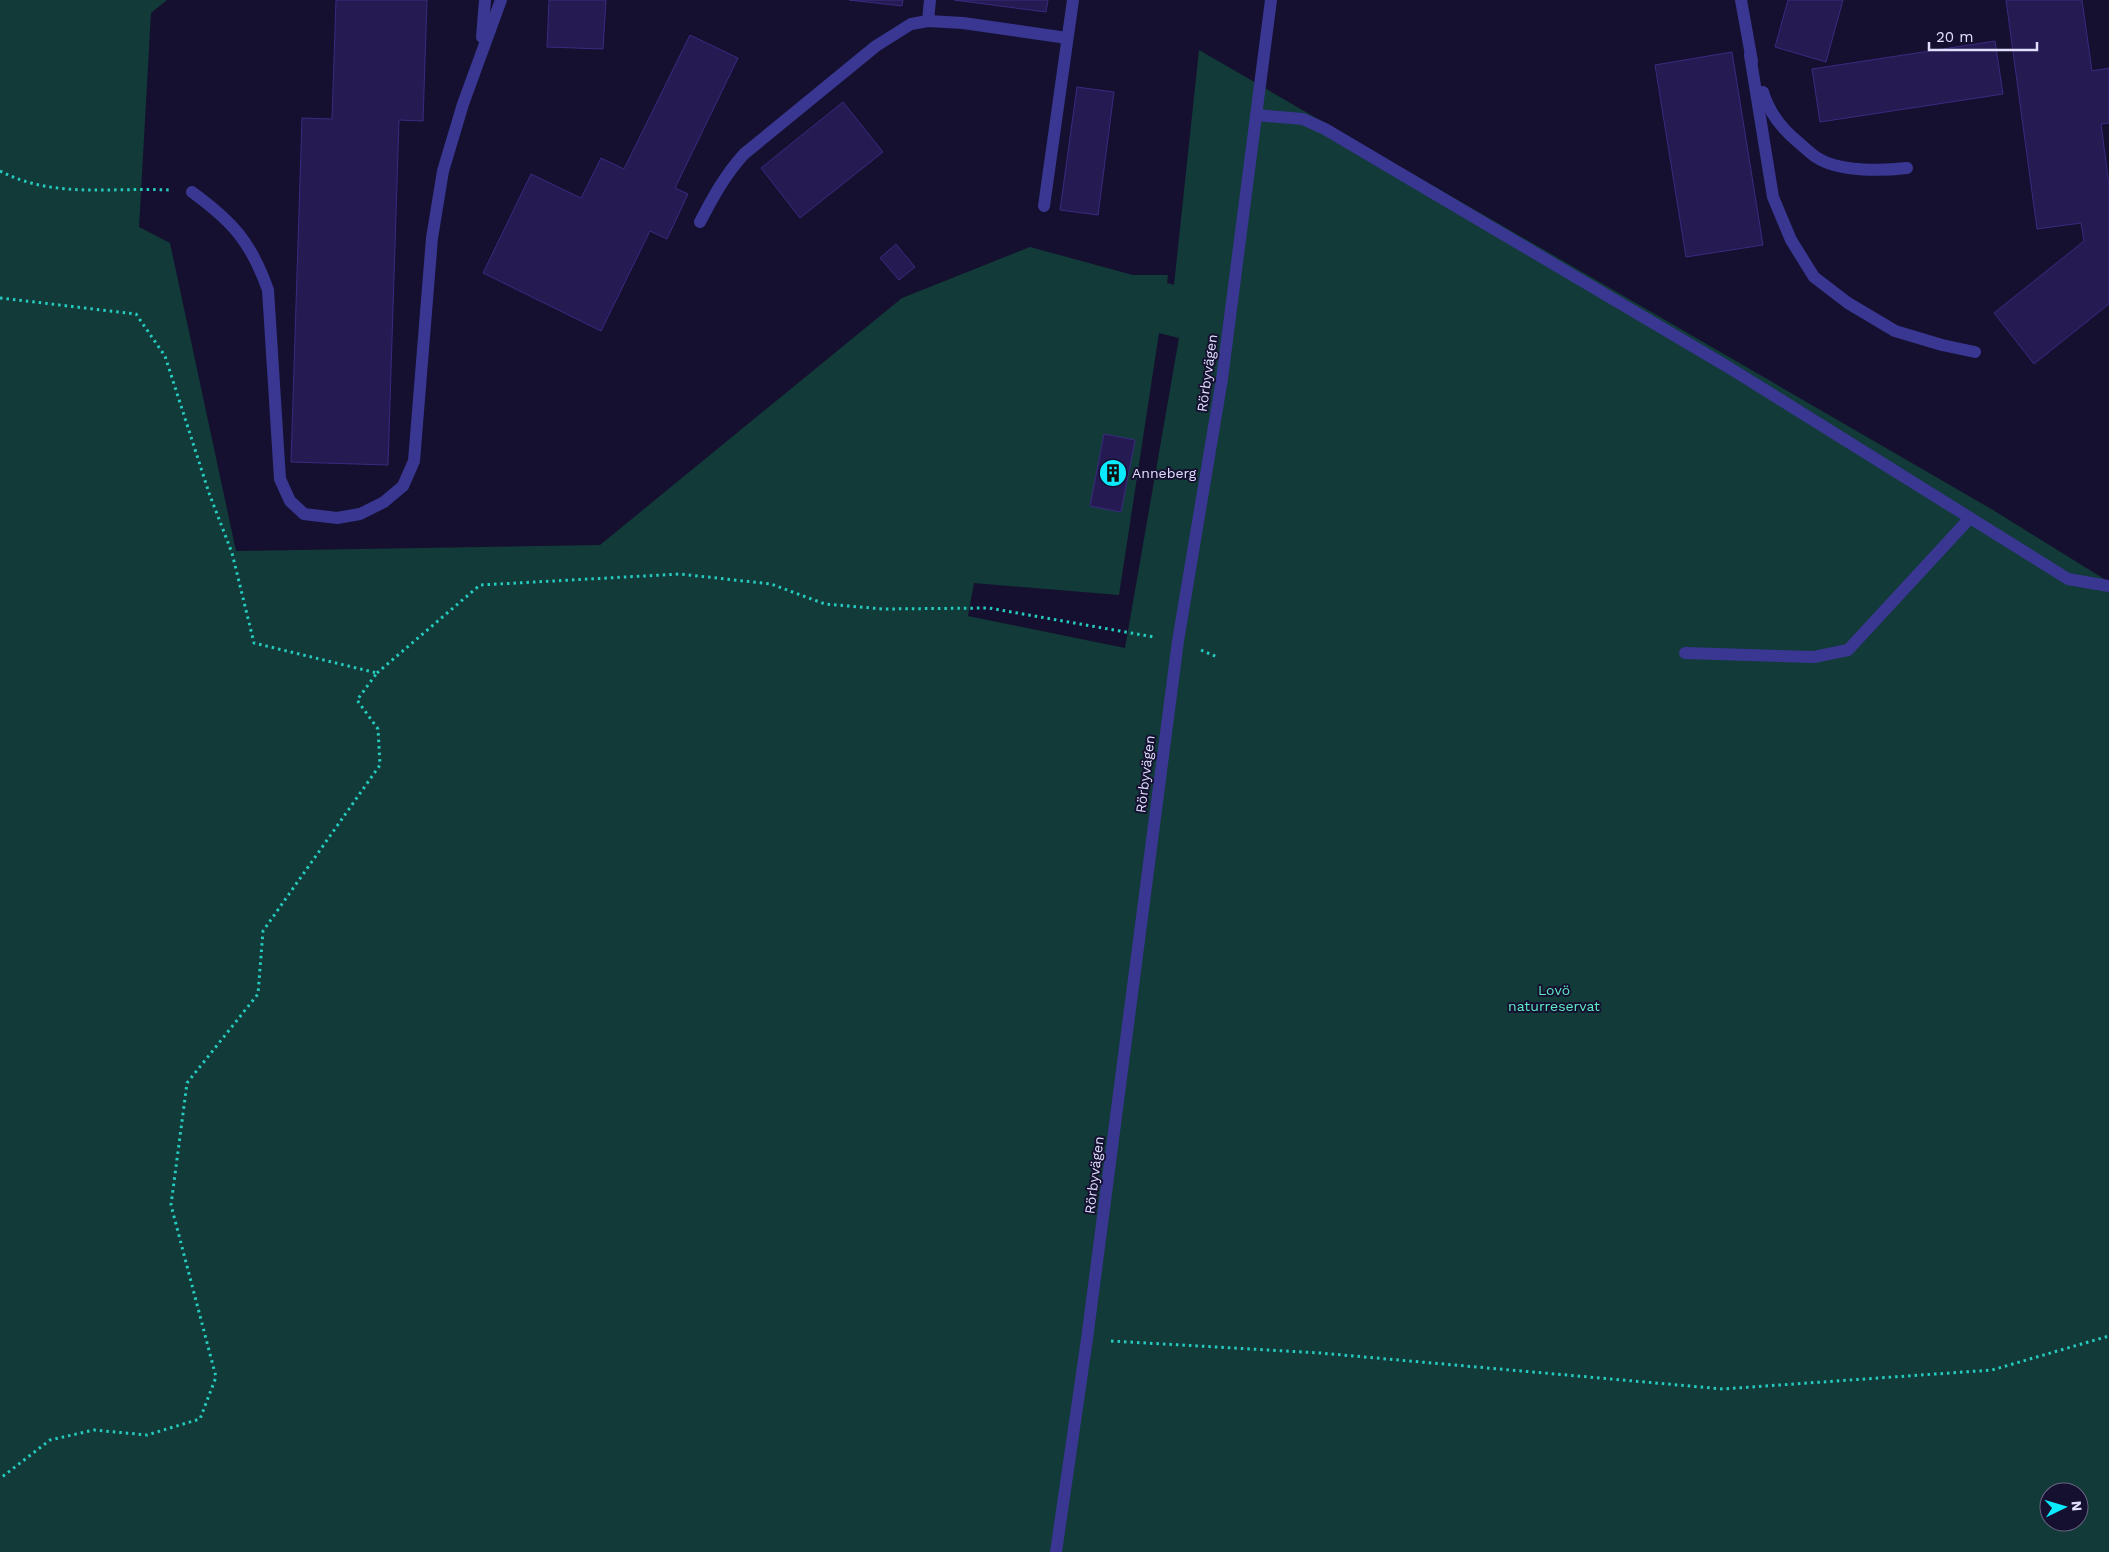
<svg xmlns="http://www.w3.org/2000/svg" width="2109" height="1552" viewBox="0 0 2109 1552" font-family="'Work Sans',sans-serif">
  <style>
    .green { fill: #123a38; fill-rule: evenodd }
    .building { fill: #251a52; stroke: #3a2a80 }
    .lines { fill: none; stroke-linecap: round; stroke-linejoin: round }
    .path { stroke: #26cbbf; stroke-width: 3; stroke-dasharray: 2.5 4; stroke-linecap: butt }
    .minor { stroke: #393792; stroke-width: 12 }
    .labels { text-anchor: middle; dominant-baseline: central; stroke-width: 4; stroke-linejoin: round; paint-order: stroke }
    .street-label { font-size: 14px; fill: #e1deff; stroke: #15102f }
    .poi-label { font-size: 14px; fill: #e1deff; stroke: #15102f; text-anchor: start }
    .park-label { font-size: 14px; fill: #5eebc6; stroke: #15102f }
  </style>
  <rect width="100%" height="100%" fill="#15102f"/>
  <path class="green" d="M0,0H167L151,13L139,227L170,243L236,551L600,545L902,298L1030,247L1133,275H1168L1167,283L1174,285L1199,50L1993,510L2109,582V1552H0ZM1159,333L1179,338L1125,648L968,616L974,583L1119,595ZM2049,1492H2079V1522H2049Z"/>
  <g class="building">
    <path d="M336,0H427L423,121L399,120L388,465L291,462L302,118L332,119Z"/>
    <path d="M549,0H606L603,49L547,47Z"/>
    <path d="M849,0H903L902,6Z"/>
    <path d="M954,0H1048L1046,12Z"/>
    <path d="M1788,0H1843L1826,62L1775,47Z"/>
    <path d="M2082,0L2092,71L2109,68V123L2101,124L2109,185V304L2034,364L1994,313L2084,241L2081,223L2037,229L2006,0Z"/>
    <path d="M690,35L738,58L675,188L688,194L667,239L650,231L601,331L483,273L531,174L581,198L601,158L624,169Z"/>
    <path d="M1995,41L2003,94L1820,122L1812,69Z"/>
    <path d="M1732,52L1763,245L1686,257L1655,65Z"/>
    <path d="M1077,87L1114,92L1098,215L1060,210Z"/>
    <path d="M843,102L883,152L800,218L761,168Z"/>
    <path d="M896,244L915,267L899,280L880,258Z"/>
    <path d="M1104,434L1135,440L1121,512L1090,506Z"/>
  </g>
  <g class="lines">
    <g class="path">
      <path d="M0,171C54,199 111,187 169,190"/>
      <path d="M0,298L136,314L165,356L209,493L232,553L254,643L377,673L357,700L378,729L380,765L263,931L258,994L187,1083L171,1205L216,1377L200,1419L147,1435L94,1430L50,1440L2,1477L0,1476"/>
      <path d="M1201,650L1217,657"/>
      <path d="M377,673L480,585L680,574L771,584L825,604L883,609L989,608L1154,637"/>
      <path d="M1111,1341L1320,1353L1723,1389L1992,1370L2109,1336"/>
    </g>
    <g class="minor">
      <path d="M1741,0L1752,61"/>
      <path d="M928,21L930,0"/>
      <path d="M482,37L485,0"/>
      <path d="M1750,55L1773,197L1791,240L1814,277L1848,303L1895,331L1942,345L1975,352"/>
      <path d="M1763,92C1769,112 1782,129 1798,142C1804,147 1810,153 1816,157C1838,172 1881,171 1907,168"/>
      <path d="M1256,115L1303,119L1325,129L1728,367L2068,579L2109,586"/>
      <path d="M192,192C233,222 251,242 268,290L280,479L290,501L304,514L337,518L360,514L384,502L403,486L414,461L432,238L443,171L463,104L501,0"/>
      <path d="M1044,206L1073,0"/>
      <path d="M700,222C713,197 725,175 744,154L876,46L911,24L928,21L963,23L1067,38"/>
      <path d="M1685,653L1814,657L1848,650L1970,518"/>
      <path d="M1056,1552L1087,1339L1178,641L1222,379L1271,0"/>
    </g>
  </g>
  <defs>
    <symbol id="building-disc" viewBox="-11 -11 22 22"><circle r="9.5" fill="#0aeaff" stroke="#15102f"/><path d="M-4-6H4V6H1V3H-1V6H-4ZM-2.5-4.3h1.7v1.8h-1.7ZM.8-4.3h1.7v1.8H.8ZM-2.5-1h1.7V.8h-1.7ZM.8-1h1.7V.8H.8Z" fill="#111"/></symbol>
  </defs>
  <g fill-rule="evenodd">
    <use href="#building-disc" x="1097" y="457" width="32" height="32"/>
  </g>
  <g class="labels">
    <g class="street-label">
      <text transform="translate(1207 373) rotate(-82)">Rörbyvägen</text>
      <text transform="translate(1145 774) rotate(-83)">Rörbyvägen</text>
      <text transform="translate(1094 1175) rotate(-83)">Rörbyvägen</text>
    </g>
    <g class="poi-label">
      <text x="1132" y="473">Anneberg</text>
    </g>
    <g class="park-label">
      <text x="1554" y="990">Lovö<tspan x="1554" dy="16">naturreservat</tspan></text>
    </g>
  </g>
  <g transform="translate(2064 1507) rotate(85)"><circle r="24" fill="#15102f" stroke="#676282"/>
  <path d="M0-4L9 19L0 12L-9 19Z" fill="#0aeaff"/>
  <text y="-8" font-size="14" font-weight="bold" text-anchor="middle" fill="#e1deff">N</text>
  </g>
  <path d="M1929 42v8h108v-8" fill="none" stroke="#e1deff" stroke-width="2.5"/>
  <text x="1936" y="42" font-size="15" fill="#e1deff" stroke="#15102f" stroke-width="4" paint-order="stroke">20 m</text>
</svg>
